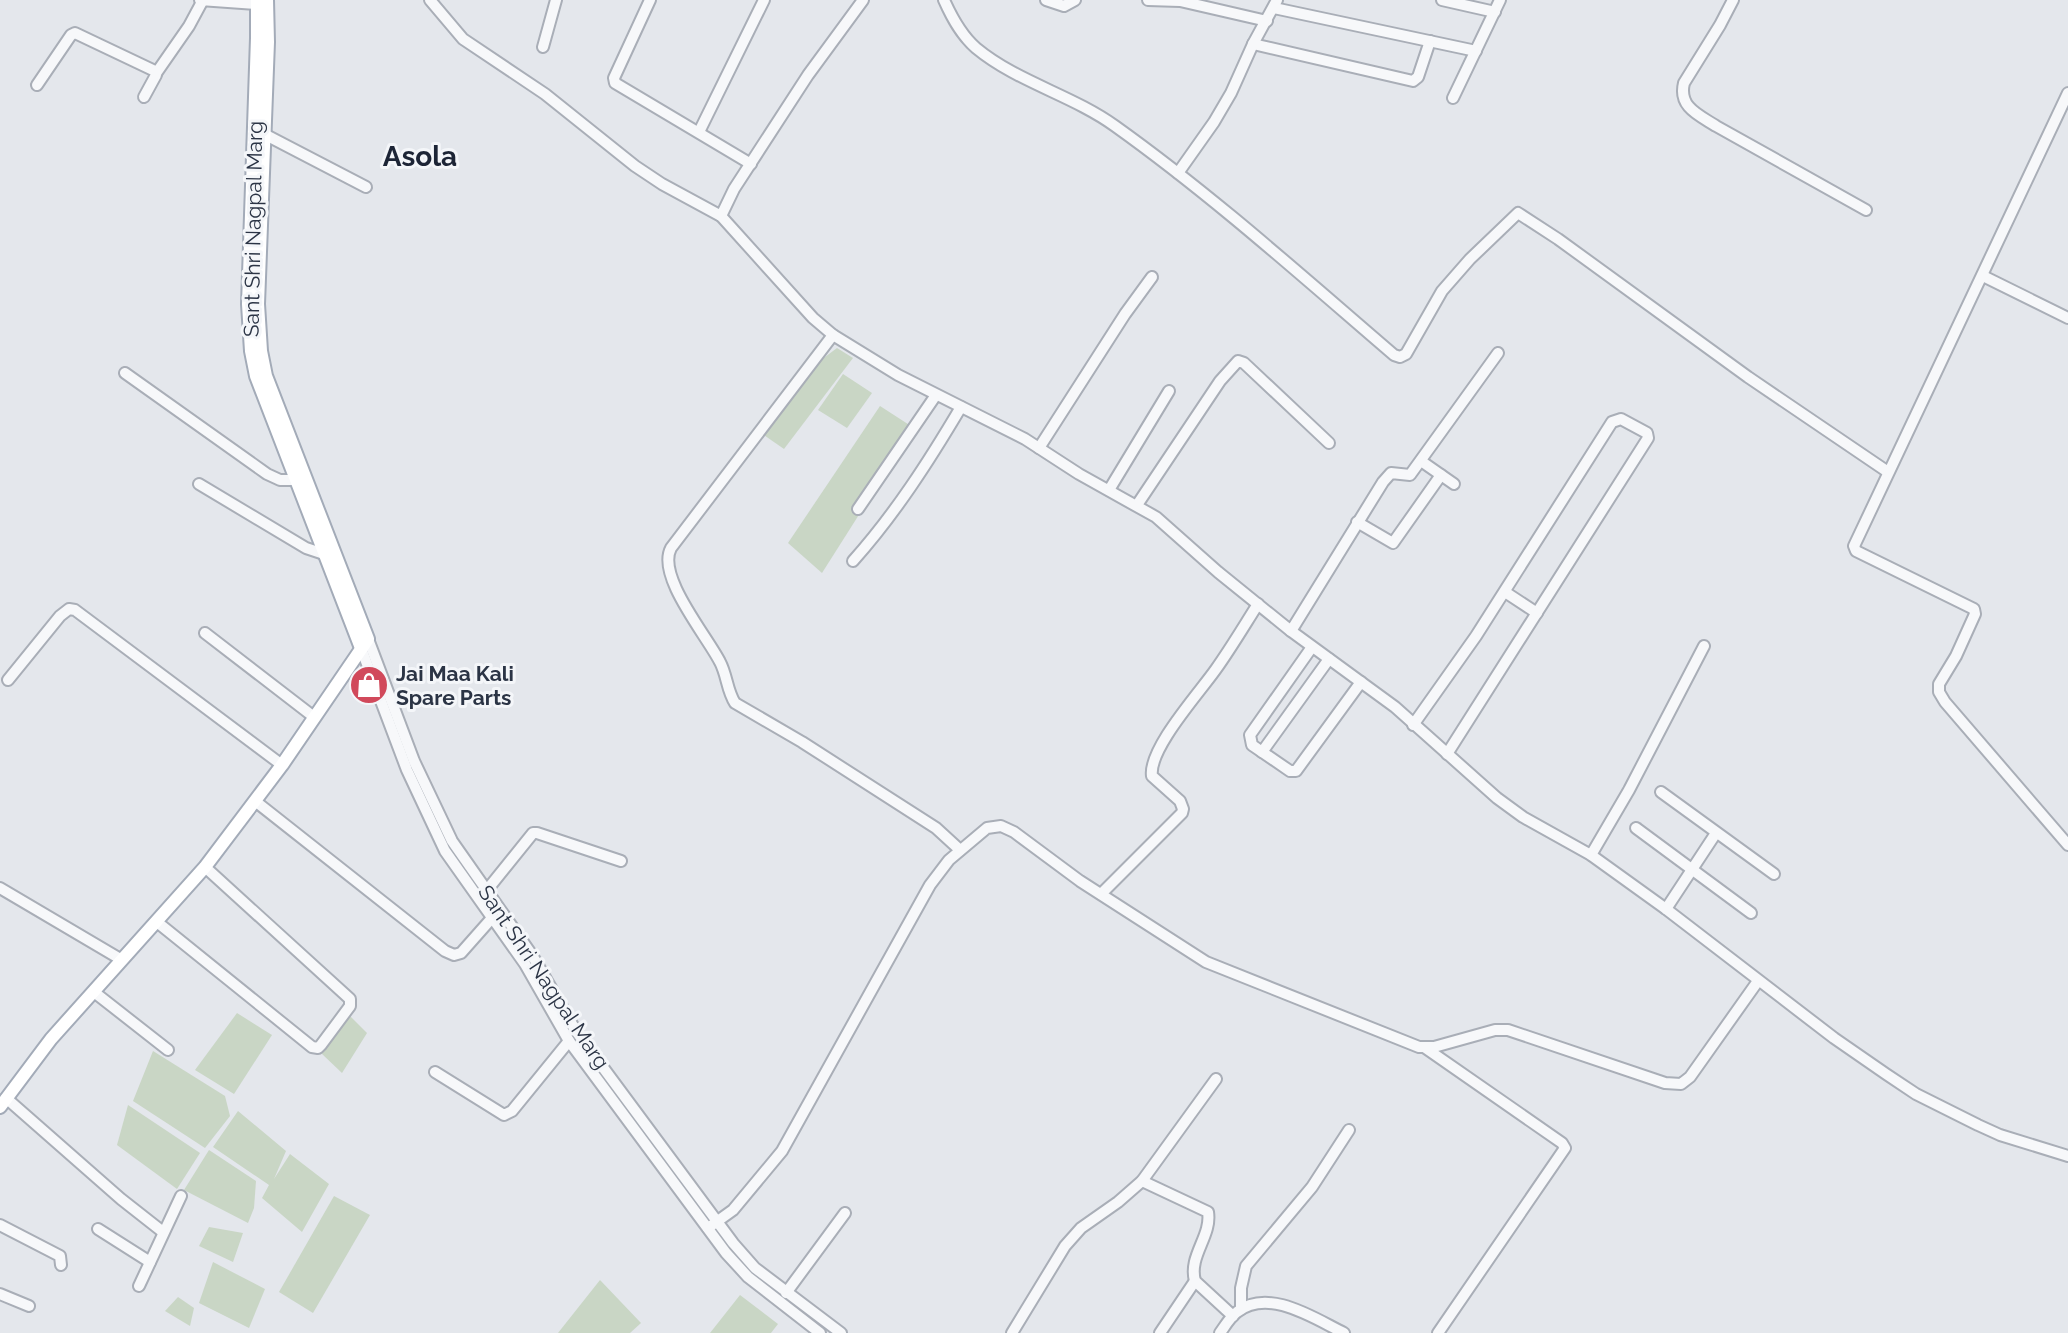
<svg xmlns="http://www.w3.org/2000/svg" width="2068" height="1333" viewBox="0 0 2068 1333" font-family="Raleway,sans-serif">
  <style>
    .green { fill: #c9d6c5 }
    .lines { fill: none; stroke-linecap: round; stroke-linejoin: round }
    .minor-casing { stroke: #a9aeb7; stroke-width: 14 }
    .major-casing { stroke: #a3abb8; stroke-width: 16 }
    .minor { stroke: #f7f8fa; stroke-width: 10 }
    .major { stroke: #fff; stroke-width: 12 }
    .labels { text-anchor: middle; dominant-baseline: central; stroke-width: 6; stroke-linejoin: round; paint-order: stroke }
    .street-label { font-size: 21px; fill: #2b3445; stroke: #f4f6f9 }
    .poi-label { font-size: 21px; font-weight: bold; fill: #2b3445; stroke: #f4f6f9; text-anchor: start }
    .district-label { font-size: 28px; font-weight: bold; fill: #1d2536; stroke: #f4f6f9 }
  </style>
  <rect width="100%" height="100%" fill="#e4e7ec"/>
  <g class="green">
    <path d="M837,348L853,358L784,449L761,433L813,366Z"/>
    <path d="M843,374L872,393L847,428L818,410Z"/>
    <path d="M880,406L914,428L822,573L788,543Z"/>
    <path d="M237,1013L272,1035L234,1094L195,1070Z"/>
    <path d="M350,1016L367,1033L342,1073L321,1053Z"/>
    <path d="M153,1051L225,1096L230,1116L205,1148L133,1101Z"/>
    <path d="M128,1105L200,1153L177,1189L117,1145Z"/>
    <path d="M238,1111L286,1151L274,1179L290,1154L329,1184L302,1232L262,1198L269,1185L213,1147Z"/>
    <path d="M209,1150L256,1181L254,1208L248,1223L184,1190Z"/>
    <path d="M334,1196L370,1215L313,1313L279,1292Z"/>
    <path d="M209,1227L243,1233L233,1262L199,1246Z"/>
    <path d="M213,1262L265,1289L249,1328L199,1303Z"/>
    <path d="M600,1280L641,1323L630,1333H558Z"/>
    <path d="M740,1295L778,1324L771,1333H710Z"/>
    <path d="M178,1297L194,1308L190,1326L165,1311Z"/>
  </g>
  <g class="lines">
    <defs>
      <g id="minor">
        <path d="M200,0L256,4"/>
        <path d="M430,0L463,39L545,94L635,166L662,184L721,216L813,318L833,335"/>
        <path d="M650,0L614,78L615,83L751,164"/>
        <path d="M944,0C952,18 961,35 976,48C1017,82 1072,95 1115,126C1213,196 1303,277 1394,355L1400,357L1406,354L1442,291L1470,259L1518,213L1558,239L1748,377L1888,472"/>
        <path d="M1046,0L1064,6L1075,0"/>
        <path d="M1148,0L1180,1L1267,21"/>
        <path d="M1442,0L1495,12"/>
        <path d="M1733,0L1720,25L1684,83C1678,107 1699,115 1716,126L1866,210"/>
        <path d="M1274,8L1476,51"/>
        <path d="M1253,44L1413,81L1418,77L1430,41"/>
        <path d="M543,47L556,0"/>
        <path d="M157,72L189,26L203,0"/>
        <path d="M37,85L71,35L75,33L155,71L156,75L144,97"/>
        <path d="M2068,93L1854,546L1856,551L1974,609L1975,614L1956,656L1939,684V692L1945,702L2068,845"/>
        <path d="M1453,98L1500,0"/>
        <path d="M699,132L764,0"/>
        <path d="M264,134L366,187"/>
        <path d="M1178,173L1214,122L1231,93L1253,44L1277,0"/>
        <path d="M721,216L734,189L808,75L863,0"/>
        <path d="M1983,276L2068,318"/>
        <path d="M125,373L267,474L280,480H295"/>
        <path d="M1039,448L1125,314L1152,277"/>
        <path d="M1421,461L1454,484"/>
        <path d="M199,484L306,548L324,554"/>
        <path d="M1109,490L1169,391"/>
        <path d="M1137,505L1220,381L1238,361L1244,363L1329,443"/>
        <path d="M858,509L936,395"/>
        <path d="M1357,522L1393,543L1441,475"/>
        <path d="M853,561C895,514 929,461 961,407"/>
        <path d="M1505,592L1537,613"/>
        <path d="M1291,631L1383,482L1391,473L1410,475L1498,353"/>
        <path d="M205,633L314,717"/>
        <path d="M368,639L414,761L452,841L532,955L576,1031L733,1243L755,1268L841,1333"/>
        <path d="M1312,647L1250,735L1252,745L1290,771H1296L1361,682"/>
        <path d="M361,648L407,770L445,851L525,964L569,1041L726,1253L748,1277L820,1333"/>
        <path d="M8,680L60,616L69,609L75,610L282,765"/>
        <path d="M1413,725L1476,636L1612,422L1621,419L1647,433L1648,438L1447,754"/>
        <path d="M1262,752L1329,659"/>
        <path d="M1661,792L1774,874"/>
        <path d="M255,801L445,951L454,955L461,953L492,918"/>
        <path d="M1636,828L1751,913"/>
        <path d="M960,850L936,828L802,742L735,703C727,691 727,675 720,662C707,636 656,576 671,548L833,335L898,375L1025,439L1079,474L1156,517L1218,572L1291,631L1395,707L1497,798L1523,817L1591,855L1666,909L1834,1038L1886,1074L1916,1094L1978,1125L2000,1135L2068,1156"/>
        <path d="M1591,855L1629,790L1704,646"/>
        <path d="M0,888L122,960"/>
        <path d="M1101,894L1182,813L1183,809L1180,801L1152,776C1148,749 1200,692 1216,669C1231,648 1244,626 1258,604"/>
        <path d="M483,895L533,833H537L621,861"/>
        <path d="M1666,909L1716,833"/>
        <path d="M157,922L312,1047L318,1048L321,1045L350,1006V999L205,867"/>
        <path d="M94,992L168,1050"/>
        <path d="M1424,1047L1562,1143L1565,1148L1438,1333"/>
        <path d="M435,1072L504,1115L512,1111L569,1041"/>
        <path d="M6,1098L121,1199L163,1232"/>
        <path d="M1142,1181L1208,1212C1212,1236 1188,1256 1195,1281L1233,1316"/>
        <path d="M0,1225L60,1256L61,1265"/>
        <path d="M708,1228L733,1210L782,1151L930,885L949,860L987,828L1001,826L1014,832L1080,881L1206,962L1419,1047H1434L1495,1030H1508L1665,1083L1681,1084L1690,1077L1758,981"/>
        <path d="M98,1229L150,1262"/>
        <path d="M139,1286L181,1196"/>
        <path d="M786,1293L845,1213"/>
        <path d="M0,1294L29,1306"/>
        <path d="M1241,1309V1288L1246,1266L1312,1187L1349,1130"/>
        <path d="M1012,1333L1065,1246L1081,1228L1118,1202L1142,1181L1216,1079"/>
        <path d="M1160,1333L1195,1281"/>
        <path d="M1220,1333C1225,1326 1230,1317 1237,1312C1269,1287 1315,1319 1344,1333"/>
      </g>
      <g id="major">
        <path d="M257,0V38L248,304L251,351L256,376L361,648"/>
        <path d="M0,1107L51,1039L205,867L282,765L368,639L266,376L261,351L258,304L268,42L267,0"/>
      </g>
    </defs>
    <use href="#minor" class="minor-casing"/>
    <use href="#major" class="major-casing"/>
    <use href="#minor" class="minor"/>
    <use href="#major" class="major"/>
  </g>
  <defs>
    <symbol id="shop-disc" viewBox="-11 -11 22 22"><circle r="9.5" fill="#d1495b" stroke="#f4f6f9"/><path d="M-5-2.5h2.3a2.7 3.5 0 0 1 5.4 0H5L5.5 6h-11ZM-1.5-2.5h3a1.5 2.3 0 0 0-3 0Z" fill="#fff"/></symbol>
  </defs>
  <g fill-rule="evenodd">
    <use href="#shop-disc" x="347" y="663" width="44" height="44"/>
  </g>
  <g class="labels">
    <g class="street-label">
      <text transform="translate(253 229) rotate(-89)">Sant Shri Nagpal Marg</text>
      <text transform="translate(544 977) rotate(56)">Sant Shri Nagpal Marg</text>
    </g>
    <g class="poi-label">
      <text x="396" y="673">Jai Maa Kali<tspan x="396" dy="24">Spare Parts</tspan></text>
    </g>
    <g class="district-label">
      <text x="420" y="156">Asola</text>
    </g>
  </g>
</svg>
